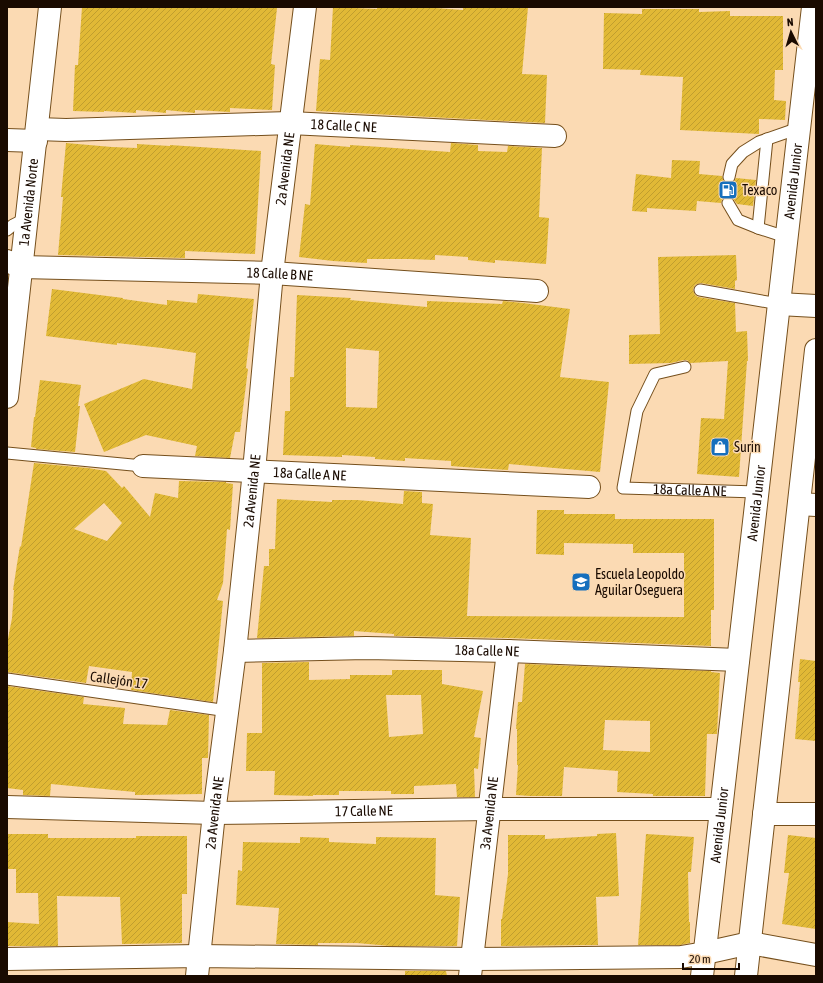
<svg xmlns="http://www.w3.org/2000/svg" width="823" height="983" viewBox="0 0 823 983" font-family="'Asap Condensed',sans-serif">
  <style>
    .building { fill: url(#building-hatch); fill-rule: evenodd }
    .lines { fill: none; stroke-linecap: round; stroke-linejoin: round }
    .service-casing { stroke: #754f1c; stroke-width: 13 }
    .minor-casing { stroke: #754f1c; stroke-width: 24 }
    .tertiary-casing { stroke: #754f1c; stroke-width: 24 }
    .secondary-casing { stroke: #754f1c; stroke-width: 24 }
    .service { stroke: #fff; stroke-width: 11 }
    .minor { stroke: #fff; stroke-width: 22 }
    .tertiary { stroke: #fff; stroke-width: 22 }
    .secondary { stroke: #fff; stroke-width: 22 }
    .labels { text-anchor: middle; dominant-baseline: central; stroke-width: 3; stroke-linejoin: round; paint-order: stroke }
    .street-label { font-size: 14px; fill: #190a00; stroke: #fbdab3 }
    .poi-label { font-size: 14px; fill: #190a00; stroke: #fbdab3; text-anchor: start }
  </style>
  <defs>
    <pattern id="building-hatch" width="6" height="6" patternUnits="userSpaceOnUse"><rect width="6" height="6" fill="#e1b936"/><path d="M-1 1l2-2M0 6l6-6M5 7l2-2" fill="none" stroke="#c09e2e"/></pattern>
  </defs>
  <rect width="100%" height="100%" fill="#fbdab3"/>
  <g class="building">
    <path d="M82,7H265L277,8L271,64L275,65L272,110L230,108V112L195,110V113L166,110V113L136,110V113L104,111V112L73,111L75,65H78Z"/>
    <path d="M333,7L377,9V7H422L463,10V7H528L522,74L547,75L545,123L316,111L320,59L330,60Z"/>
    <path d="M642,9H699V12L730,11V16H783V70H775L774,100L786,101L785,120L759,119V134L680,130L683,77L640,75L641,70L603,69L604,13L642,14Z"/>
    <path d="M66,143L112,147L137,148V144L170,146V145L261,151L255,254L185,251V258L58,255L63,197H61Z"/>
    <path d="M451,143L478,145V151L507,152L508,146L542,148L539,217L549,218L546,264L495,260V263L468,260V257L435,255V260L409,259H367V263L333,261L299,257L305,204L310,205L315,144L350,147V145L381,147L450,152Z"/>
    <path d="M672,160L700,161L699,174L722,176L724,182L727,184H731L734,182L736,178L756,180L753,206L737,204L732,197L728,196L725,197L722,199L721,203L697,201L696,211L647,208V212L632,211L636,174L671,178Z"/>
    <path d="M736,255L737,280L735,281V289L701,283L697,284L695,285L693,289L694,293L695,295L698,297L735,303L736,332L747,331L748,361H747L739,477L697,474L701,418L724,419L728,361L690,363L687,360H684L671,363L629,364V335L660,334L658,257Z"/>
    <path d="M52,289L123,298V299L167,305V300L197,303L198,294L254,299L246,368L248,369L240,432H235L230,458L195,456L197,446L146,435L104,452L84,404L144,379L192,389L196,353L162,348L117,343V345L46,336Z"/>
    <path d="M297,295L351,298L350,300L427,307V301L502,304L503,301L523,303L570,309L560,377L609,382L600,472L509,464L508,470L477,468L451,466V461L405,458V461L375,459V457L342,455V457L283,455L285,411H290V377H294ZM346,348L379,351L377,408L346,407Z"/>
    <path d="M40,380L81,385L78,406H80L75,452L36,449V448L31,447L34,417H35Z"/>
    <path d="M34,463L88,468L106,471L122,488L124,486L150,517L155,493L178,498L179,481L226,482V483L233,484L230,530L227,529L223,583L217,600L223,601L213,702L131,690L132,672L89,666L86,683L7,672V644L12,618L14,590H13L17,564L20,546L21,547ZM104,503L122,523L107,541L74,529Z"/>
    <path d="M404,491L422,492V503L433,504L430,535L471,538L467,616L684,617V553H633V544L564,543V555L536,554L537,510H564V514H615V519H714V610H711V646L508,638L394,636V634L354,631V636L257,638L264,566H269V549H275L277,499L332,502V500H357L403,504Z"/>
    <path d="M800,659L816,661V741L795,739L800,682H798Z"/>
    <path d="M309,662V680L350,679V675H392V670H442V684L483,691L474,737L481,738L478,769L474,768L475,797H457L456,784L414,786V794H391V791H339V795H313V796L274,795L275,771H246L247,733H262V663ZM386,695H421L423,734L389,737Z"/>
    <path d="M525,664L711,671V672L720,673L717,734H707L705,796H653V794L617,792L618,771L564,767L562,796H530L516,795L518,765H517V729H516L518,702H522ZM605,720L650,721V752L603,750Z"/>
    <path d="M7,686L84,697L83,704L125,708L123,724L167,725L170,710L209,715L208,758H202V794L135,795V792L51,784L50,796L23,795V790L7,788Z"/>
    <path d="M616,833L619,896L596,897L598,945L501,946V919H502L508,874V835H545V839L597,836V834Z"/>
    <path d="M7,834H48V838H136V836H187V894H182V943L122,944L120,897L57,896L58,946H7V922L39,924L38,893H16V869H7Z"/>
    <path d="M646,834L694,837L691,872H688L689,922H690V943L680,945H638Z"/>
    <path d="M788,835L816,838V929L782,924L789,873H784Z"/>
    <path d="M300,837L329,838V842L376,844V837L436,838L435,895L460,897L457,946H390L357,943H318V945L276,944L279,908L236,905L238,870L242,871L243,842L300,843Z"/>
    <path d="M405,971H446L447,976H405Z"/>
  </g>
  <g class="lines">
    <defs>
      <g id="service">
        <path d="M729,177L732,164L743,152L759,142L799,128"/>
        <path d="M728,203L738,220L758,228L786,237"/>
        <path d="M758,228L767,139"/>
        <path d="M7,230L13,225L27,218"/>
        <path d="M700,290L779,304"/>
        <path id="s1" d="M685,367L655,374L637,411L623,488L757,492"/>
        <path d="M7,453L143,466"/>
        <path d="M7,679L228,711"/>
      </g>
      <g id="minor">
        <path id="s2" d="M37,129L66,130L290,123L555,136"/>
        <path d="M7,140L36,141"/>
        <path id="s3" d="M7,261L21,267L272,273L537,291"/>
        <path d="M779,304L816,306"/>
        <path id="s4" d="M143,466L589,487"/>
        <path d="M799,504L816,505"/>
        <path id="s5" d="M235,651L366,648L416,649L508,651L738,660"/>
        <path id="s6" d="M7,807L214,813L489,809H721"/>
        <path d="M764,814H816"/>
        <path d="M7,959L199,956L472,959L681,957L705,953L750,943L816,955"/>
        <path id="s7" d="M197,976L214,813L235,651L254,471L272,273L305,7"/>
        <path id="s8" d="M470,976L508,651"/>
      </g>
      <g id="tertiary">
        <path id="s9" d="M7,397L50,7"/>
      </g>
      <g id="secondary">
        <path id="s10" d="M702,976L813,7"/>
        <path d="M746,976L816,350"/>
      </g>
    </defs>
    <use href="#service" class="service-casing"/>
    <use href="#minor" class="minor-casing"/>
    <use href="#tertiary" class="tertiary-casing"/>
    <use href="#secondary" class="secondary-casing"/>
    <use href="#service" class="service"/>
    <use href="#minor" class="minor"/>
    <use href="#tertiary" class="tertiary"/>
    <use href="#secondary" class="secondary"/>
  </g>
  <defs>
    <symbol id="fuel-square" viewBox="-11 -11 22 22"><rect x="-9" y="-9" width="18" height="18" rx="4" fill="#166fbd" stroke="#fbdab3"/><path d="M-5.5-6h7V0h2V4h1.3V-2.5L3-4.5l.8-.8L6-3V5H2.5V1h-1V6h-7ZM-4.2-4.7v3.2H.2V-4.7Z" fill="#fff"/></symbol>
    <symbol id="shop-square" viewBox="-11 -11 22 22"><rect x="-9" y="-9" width="18" height="18" rx="4" fill="#166fbd" stroke="#fbdab3"/><path d="M-5-2.5h2.3a2.7 3.5 0 0 1 5.4 0H5L5.5 6h-11ZM-1.5-2.5h3a1.5 2.3 0 0 0-3 0Z" fill="#fff"/></symbol>
    <symbol id="school-square" viewBox="-11 -11 22 22"><rect x="-9" y="-9" width="18" height="18" rx="4" fill="#166fbd" stroke="#fbdab3"/><path d="M0-5L7-2L0 1L-7-2ZM-4 1L0 2.5L4 1V4Q0 6-4 4Z" fill="#fff"/></symbol>
  </defs>
  <g fill-rule="evenodd">
    <use href="#fuel-square" x="717" y="179" width="22" height="22"/>
    <use href="#shop-square" x="709" y="436" width="22" height="22"/>
    <use href="#school-square" x="570" y="571" width="22" height="22"/>
  </g>
  <g class="labels">
    <g class="street-label">
      <text stroke="none"><textPath href="#s2" startOffset="307">18 Calle C NE</textPath></text>
      <text stroke="none"><textPath href="#s7" startOffset="812">2a Avenida NE</textPath></text>
      <text stroke="none"><textPath href="#s10" startOffset="800">Avenida Junior</textPath></text>
      <text stroke="none"><textPath href="#s9" startOffset="196">1a Avenida Norte</textPath></text>
      <text stroke="none"><textPath href="#s3" startOffset="274">18 Calle B NE</textPath></text>
      <text stroke="none"><textPath href="#s4" startOffset="167">18a Calle A NE</textPath></text>
      <text stroke="none"><textPath href="#s1" startOffset="217">18a Calle A NE</textPath></text>
      <text stroke="none"><textPath href="#s7" startOffset="488">2a Avenida NE</textPath></text>
      <text stroke="none"><textPath href="#s10" startOffset="476">Avenida Junior</textPath></text>
      <text stroke="none"><textPath href="#s5" startOffset="252">18a Calle NE</textPath></text>
      <text transform="translate(119 680) rotate(8)">Callejón 17</text>
      <text stroke="none"><textPath href="#s6" startOffset="357">17 Calle NE</textPath></text>
      <text stroke="none"><textPath href="#s7" startOffset="164">2a Avenida NE</textPath></text>
      <text stroke="none"><textPath href="#s8" startOffset="164">3a Avenida NE</textPath></text>
      <text stroke="none"><textPath href="#s10" startOffset="152">Avenida Junior</textPath></text>
    </g>
    <g class="poi-label">
      <text x="742" y="190">Texaco</text>
      <text x="734" y="447">Surin</text>
      <text x="595" y="574">Escuela Leopoldo<tspan x="595" dy="16">Aguilar Oseguera</tspan></text>
    </g>
  </g>
  <rect width="823" height="983" fill="none" stroke="#190a00" stroke-width="16"/>
  <g transform="translate(791 32) rotate(355)" stroke="#fbdab3" stroke-width="3" paint-order="stroke">
  <path d="M0-3L7 15L0 10L-7 15Z" fill="#190a00"/>
  <text y="-6" font-size="11" font-weight="bold" text-anchor="middle" fill="#190a00">N</text>
  </g>
  <path d="M683 963v6h56v-6" fill="none" stroke="#190a00" stroke-width="2"/>
  <text x="689" y="963" font-size="12" fill="#190a00" stroke="#fbdab3" stroke-width="3" paint-order="stroke">20 m</text>
</svg>
